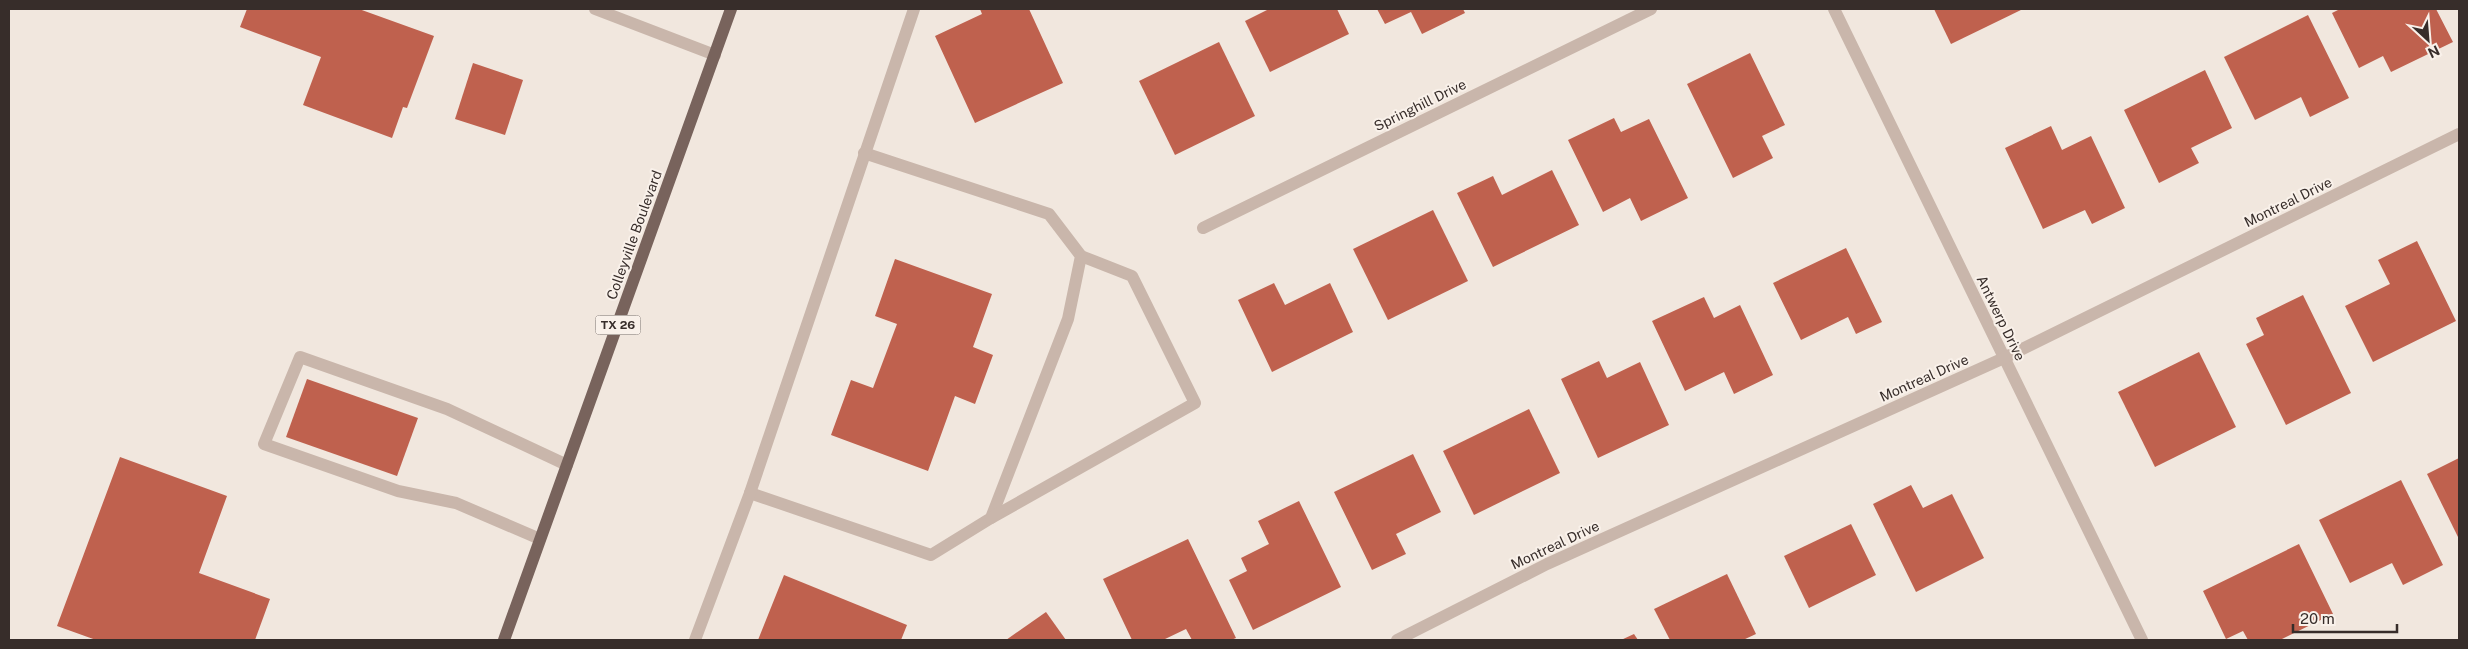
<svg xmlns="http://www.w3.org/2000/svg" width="2468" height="649" viewBox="0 0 2468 649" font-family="'Public Sans',sans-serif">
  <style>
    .building { fill: #bf614e }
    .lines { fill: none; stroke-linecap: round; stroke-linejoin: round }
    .minor { stroke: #c9b6ab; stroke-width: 12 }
    .major { stroke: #78635c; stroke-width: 12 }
    .labels { text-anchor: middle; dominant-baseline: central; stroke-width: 4; stroke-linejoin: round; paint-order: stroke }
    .shield { fill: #f9f1ea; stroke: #716864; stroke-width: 1 }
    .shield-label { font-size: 12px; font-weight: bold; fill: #372d2a }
    .street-label { font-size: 14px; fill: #372d2a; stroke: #f9f1ea }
  </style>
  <rect width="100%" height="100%" fill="#f1e7de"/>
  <g class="building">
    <path d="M247,9H359L434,36L407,108L403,107L392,138L303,105L321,57L240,27Z"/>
    <path d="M980,9H1029L1063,83L975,123L935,36L982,14Z"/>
    <path d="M1269,9H1337L1349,34L1270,72L1245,21Z"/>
    <path d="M1377,9H1463L1465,13L1422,34L1411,12L1385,24Z"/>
    <path d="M1934,9H2023L1951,44Z"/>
    <path d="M2340,9H2436L2453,42L2391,72L2383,56L2359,68L2332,13Z"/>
    <path d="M2308,15L2349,98L2310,117L2301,97L2255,120L2224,57Z"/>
    <path d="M1219,42L1255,116L1175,155L1139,81Z"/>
    <path d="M1750,53L1785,125L1762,136L1773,158L1733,178L1687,84Z"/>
    <path d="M473,63L523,80L505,135L455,119Z"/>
    <path d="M2205,70L2232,128L2191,148L2199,163L2159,183L2124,110Z"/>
    <path d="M1614,118L1621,132L1649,119L1688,198L1641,221L1630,198L1603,212L1568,140Z"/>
    <path d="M2051,126L2062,150L2091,136L2125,208L2092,224L2085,210L2043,229L2005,148Z"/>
    <path d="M1552,170L1579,225L1493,267L1457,193L1493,176L1502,195Z"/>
    <path d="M1433,210L1468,281L1388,320L1353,249Z"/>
    <path d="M2417,241L2456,321L2373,362L2345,306L2390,284L2378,260Z"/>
    <path d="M1846,248L1882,322L1856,334L1848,317L1801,340L1773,283Z"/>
    <path d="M895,259L992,294L973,347L993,355L975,404L955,396L928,471L831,435L851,380L873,388L897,324L875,316Z"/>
    <path d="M1274,283L1285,305L1330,283L1353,332L1272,372L1238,300Z"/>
    <path d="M2303,295L2351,393L2286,425L2246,344L2264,335L2256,318Z"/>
    <path d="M1704,297L1714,318L1740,305L1773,375L1734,394L1724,372L1685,391L1652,321Z"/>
    <path d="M2199,352L2236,427L2155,467L2118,392Z"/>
    <path d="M1599,361L1607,378L1640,362L1669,425L1598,458L1561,379Z"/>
    <path d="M307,379L418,418L397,476L286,437Z"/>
    <path d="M1529,409L1560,473L1474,515L1443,451Z"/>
    <path d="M1413,454L1441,512L1396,534L1406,554L1372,570L1334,492Z"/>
    <path d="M120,457L227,496L199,573L270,599L255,640H96L57,626Z"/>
    <path d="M2459,458V539L2427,474Z"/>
    <path d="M2401,480L2443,565L2403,585L2392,563L2350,583L2319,520Z"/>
    <path d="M1911,485L1923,508L1952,494L1984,558L1916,592L1873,504Z"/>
    <path d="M1299,501L1341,587L1253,630L1229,580L1247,571L1241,558L1269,544L1258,521Z"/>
    <path d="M1851,524L1876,575L1809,608L1784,556Z"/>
    <path d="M1188,539L1236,638L1231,640H1192L1186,629L1163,640H1132L1103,579Z"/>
    <path d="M2299,544L2333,614L2280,640H2248L2243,631L2226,639L2203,591Z"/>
    <path d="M1727,574L1756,634L1743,640H1670L1654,609Z"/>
    <path d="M784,575L907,625L901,640H758Z"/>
    <path d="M1046,612L1066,640H1006Z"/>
    <path d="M1634,634L1638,640H1621Z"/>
  </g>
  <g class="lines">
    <g class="minor">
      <path d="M595,9L715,55"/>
      <path d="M1834,9L2142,640"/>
      <path d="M1203,228L1651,9"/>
      <path d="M750,493L931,555L991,518L1068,319L1081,256L1049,214L864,153"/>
      <path d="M991,518L1195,403L1132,276L1081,256"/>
      <path d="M540,539L456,503L398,491L264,444L300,357L447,409L567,465"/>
      <path d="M695,640L750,493L914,9"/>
      <path d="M1397,640L1547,564L2004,358L2459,134"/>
    </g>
    <path class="major" d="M504,640L731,9"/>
  </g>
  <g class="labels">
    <rect class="shield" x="595.5" y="315.5" width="45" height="19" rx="4"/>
    <g class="shield-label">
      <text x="618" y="325">TX 26</text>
    </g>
    <g class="street-label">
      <text transform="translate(1420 105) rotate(-26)">Springhill Drive</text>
      <text transform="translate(2288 202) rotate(-26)">Montreal Drive</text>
      <text transform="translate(634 235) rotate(-70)">Colleyville Boulevard</text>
      <text transform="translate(2001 318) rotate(64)">Antwerp Drive</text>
      <text transform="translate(1924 378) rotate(-24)">Montreal Drive</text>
      <text transform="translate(1555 545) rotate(-25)">Montreal Drive</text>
    </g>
  </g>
  <rect width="2468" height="649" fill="none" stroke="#372d2a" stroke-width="20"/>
  <g transform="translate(2428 40) rotate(154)" stroke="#f9f1ea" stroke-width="4" paint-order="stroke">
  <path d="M0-4L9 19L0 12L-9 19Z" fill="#372d2a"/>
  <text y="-8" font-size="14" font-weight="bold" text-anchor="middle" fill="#372d2a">N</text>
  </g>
  <path d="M2293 624v8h104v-8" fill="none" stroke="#372d2a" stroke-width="2.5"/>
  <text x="2300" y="624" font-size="15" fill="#372d2a" stroke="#f9f1ea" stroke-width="4" paint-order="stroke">20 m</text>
</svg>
